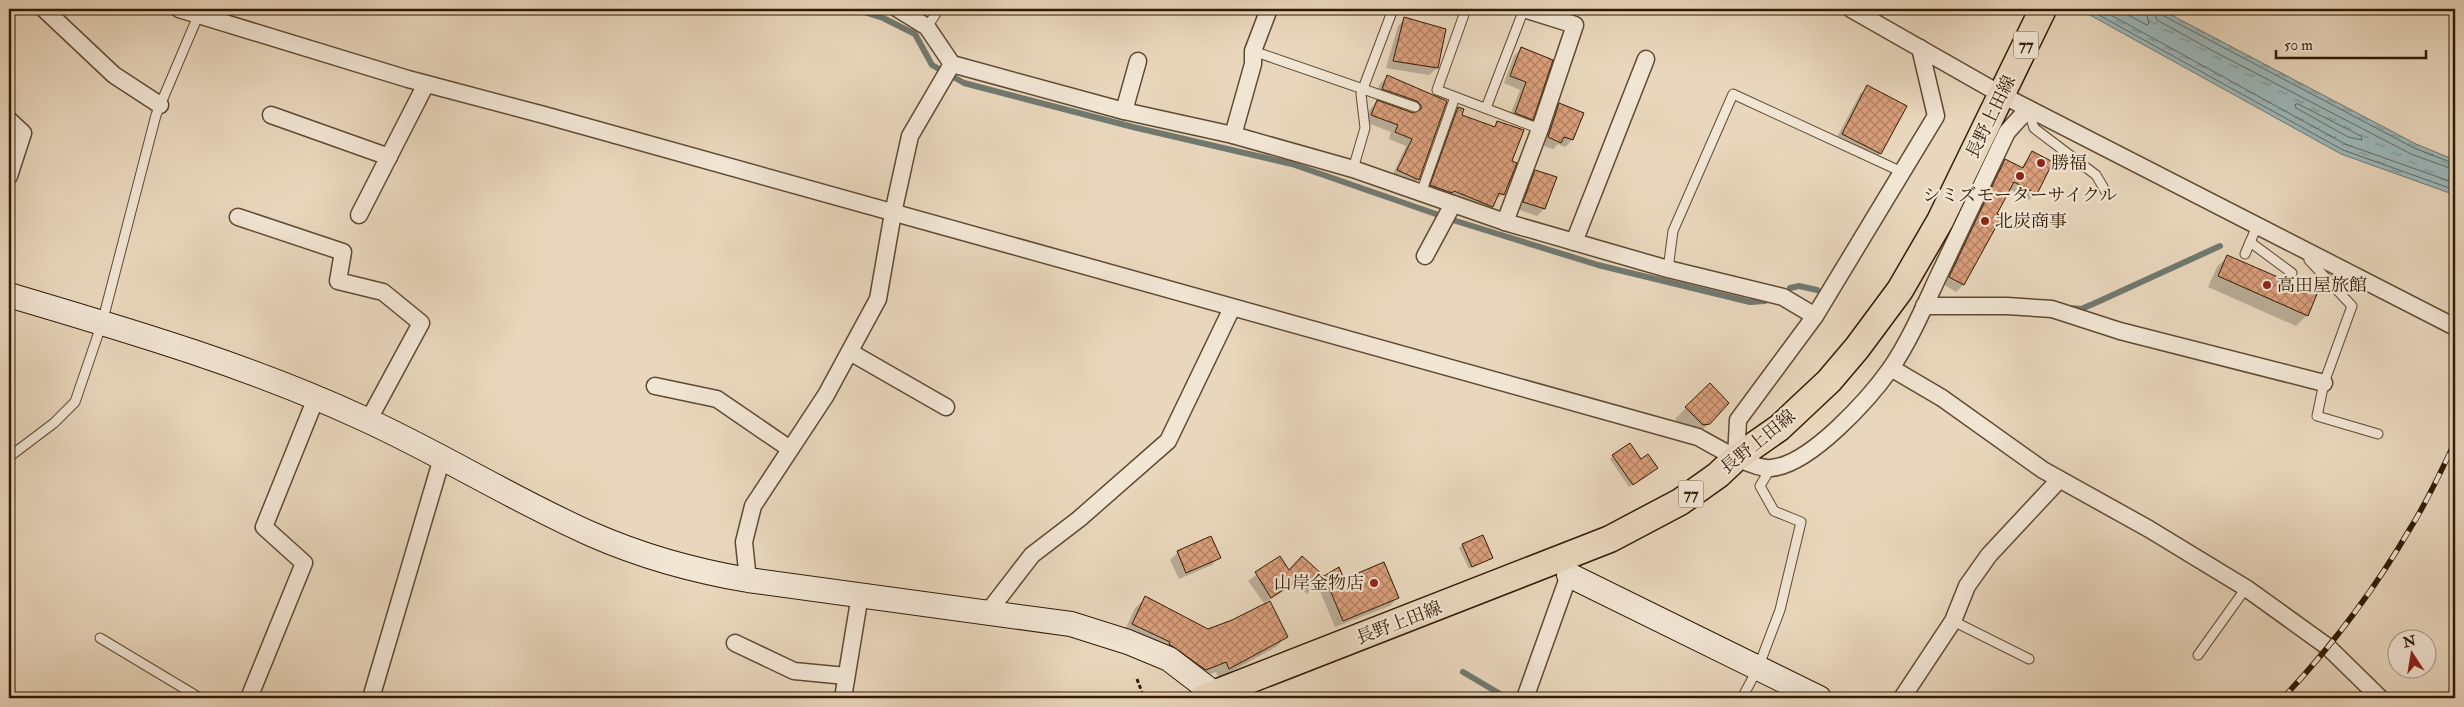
<svg xmlns="http://www.w3.org/2000/svg" width="2464" height="707" viewBox="0 0 2464 707" font-family="'IM FELL Double Pica','Noto Serif JP',serif">
  <style>
    .water { fill: url(#water-ripples); stroke: #717970 }
    .shadow { fill: #0003 }
    .lines { fill: none; stroke-linecap: round; stroke-linejoin: round }
    .shore { stroke: #66695e; stroke-width: 1 }
    .stream { stroke: #717970; stroke-width: 6 }
    .building { fill: url(#building-cross-hatch); stroke: #311b02 }
    .lane-casing { stroke: #5f4a31; stroke-width: 11 }
    .street-casing { stroke: #5f4a31; stroke-width: 19 }
    .secondary-casing { stroke: #311b02; stroke-width: 26 }
    .primary-casing { stroke: #311b02; stroke-width: 29 }
    .path { stroke: #311b02; stroke-width: 3; stroke-dasharray: 4 2.5; stroke-linecap: butt }
    .lane { stroke: #f1e5d4; stroke-width: 9 }
    .street { stroke: #f1e5d4; stroke-width: 16 }
    .secondary { stroke: #f1e5d4; stroke-width: 24 }
    .primary { stroke: #e9d7bd; stroke-width: 26 }
    .rail-casing { stroke: #311b02; stroke-width: 5.5 }
    .rail { stroke: #f1e5d4; stroke-width: 4; stroke-dasharray: 11; stroke-linecap: butt }
    .poi-dot { fill: #8f2418; stroke: #f1e5d4; stroke-width: 2 }
    .labels { text-anchor: middle; dominant-baseline: central; stroke-width: 4.5; stroke-linejoin: round; paint-order: stroke }
    .shield { fill: #f1e5d4; stroke: #6b5841; stroke-width: 1 }
    .shield-label { font-size: 16px; font-weight: bold; fill: #311b02 }
    .street-label { font-size: 18px; fill: #311b02; stroke: #f1e5d4 }
    .poi-label { font-size: 18px; fill: #311b02; stroke: #f1e5d4; text-anchor: start }
  </style>
  <defs>
    <pattern id="water-ripples" width="26" height="14" patternUnits="userSpaceOnUse" patternTransform="scale(1.25)"><rect width="26" height="14" fill="#9bb7ba"/><path d="M2 4q2-2 4 0t4 0M15 11q2-2 4 0t4 0" fill="none" stroke="#7f9495"/></pattern>
    <pattern id="building-cross-hatch" width="8" height="8" patternUnits="userSpaceOnUse" patternTransform="scale(1.25)"><rect width="8" height="8" fill="#da9e7b"/><path d="M0 0l8 8M0 8l8-8" fill="none" stroke="#b18063"/></pattern>
  </defs>
  <rect width="100%" height="100%" fill="#e9d7bd"/>
  <filter id="stains"><feTurbulence type="fractalNoise" baseFrequency=".004" numOctaves="4"/><feColorMatrix values="0 0 0 0 .2 0 0 0 0 .09 0 0 0 0 .02 0 0 0 .5 -.17"/></filter>
  <radialGradient id="worn" r=".72"><stop offset=".6" stop-color="#630" stop-opacity="0"/><stop offset="1" stop-color="#630" stop-opacity=".3"/></radialGradient>
  <path class="water" d="M2079,9H2160L2416,144L2455,160V195L2341,154Z"/>
  <g class="shadow">
    <path d="M1405,19L1437,68L1429,75L1386,68L1398,26Z"/>
    <path d="M1522,48L1532,119L1524,126L1508,120L1520,90L1504,83L1514,56Z"/>
    <path d="M1387,77L1445,102L1418,179L1411,186L1391,178L1406,146L1389,139L1391,132L1365,122L1370,109L1377,102L1415,115L1410,108L1375,96L1380,84Z"/>
    <path d="M1868,87L1905,107L1880,154L1873,161L1835,141L1860,94Z"/>
    <path d="M1560,104L1572,140L1565,147L1558,144L1553,149L1541,145L1552,112Z"/>
    <path d="M1459,108L1460,115L1492,128L1498,123L1510,162L1503,194L1494,201L1485,214L1424,193L1451,115Z"/>
    <path d="M2032,152L2036,193L2029,200L2009,189L1996,215L2000,217L1963,285L1956,292L1943,284L1999,167L2006,160L2021,168Z"/>
    <path d="M1536,171L1555,178L1544,209L1537,216L1517,209L1528,178Z"/>
    <path d="M2228,256L2307,315L2296,326L2208,287L2217,267Z"/>
    <path d="M1686,408L1717,413L1719,414L1697,435H1691L1675,419Z"/>
    <path d="M1613,456L1641,461L1653,471L1629,487L1610,459Z"/>
    <path d="M1462,545L1491,557L1469,569L1459,548Z"/>
    <path d="M1178,552L1219,557L1212,565L1179,579L1170,560Z"/>
    <path d="M1280,558L1289,572L1343,581L1397,598L1390,606L1335,627L1317,584L1307,594L1295,584L1264,603L1248,581Z"/>
    <path d="M1146,598L1208,630L1286,636L1276,647L1219,678L1216,672L1196,680L1123,634L1135,608Z"/>
    <path d="M941,693L978,698H935Z"/>
  </g>
  <g class="lines">
    <g class="shore">
      <path d="M2088,9L2343,150L2455,190"/>
      <path d="M2100,9L2345,144L2455,183"/>
      <path d="M2116,9L2147,25L2149,23L2145,9"/>
      <path d="M2153,9L2157,20L2213,51L2411,154L2455,170"/>
      <path d="M2159,9L2162,15L2414,148L2455,164"/>
      <path d="M2298,104L2361,136L2362,140L2348,137L2296,108L2295,105Z"/>
    </g>
    <g class="stream">
      <path d="M855,9L883,18L915,34L932,65L964,83L1133,127L1292,164L1456,221L1598,265L1750,302L1765,301"/>
      <path d="M1790,288L1799,286L1817,290"/>
      <path d="M2070,308L2081,309L2093,304L2220,246"/>
      <path d="M1463,672L1507,698"/>
    </g>
  </g>
  <g class="building">
    <path d="M1404,17L1446,29L1438,68L1393,61Z"/>
    <path d="M1521,47L1553,60L1533,120L1515,113L1526,82L1510,76Z"/>
    <path d="M1387,75L1447,101L1419,180L1397,170L1412,139L1395,132L1398,125L1371,115L1377,100L1413,113L1421,109V105L1417,101L1382,89Z"/>
    <path d="M1867,85L1907,106L1881,154L1842,134Z"/>
    <path d="M1559,103L1584,113L1573,140L1564,137L1561,143L1548,137Z"/>
    <path d="M1458,107L1464,109L1462,115L1495,127L1497,121L1524,130L1512,161L1517,163L1504,195L1499,193L1493,207L1454,191L1452,193L1430,185Z"/>
    <path d="M2032,151L2053,162L2037,194L2014,182L1997,214L2002,216L1964,285L1949,277L2005,159L2023,168Z"/>
    <path d="M1535,170L1557,177L1545,209L1523,202Z"/>
    <path d="M2227,255L2317,294L2308,316L2218,276Z"/>
    <path d="M1710,383L1729,403L1710,424L1703,425L1685,407Z"/>
    <path d="M1630,443L1641,459L1648,454L1658,468L1633,485L1612,455Z"/>
    <path d="M1483,535L1493,558L1472,567L1462,544Z"/>
    <path d="M1211,536L1221,558L1186,573L1177,551Z"/>
    <path d="M1280,556L1289,570L1302,556L1324,576L1339,567L1344,579L1384,562L1399,598L1343,621L1325,578L1315,588L1303,577L1271,598L1255,572Z"/>
    <path d="M1145,596L1208,629L1232,620L1270,601L1288,637L1229,669L1226,662L1206,670L1169,644L1170,642L1132,624Z"/>
  </g>
  <g class="lines">
    <defs>
      <g id="lane">
        <path d="M1466,9L1437,90L1540,129"/>
        <path d="M927,27L939,9"/>
        <path d="M1253,51L1415,107"/>
        <path d="M1486,108L1524,9"/>
        <path d="M2028,109L2034,128L2096,175L2106,192"/>
        <path d="M1353,169L1365,128L1361,94L1393,9"/>
        <path d="M1421,193L1455,97"/>
        <path d="M2250,242L2292,273"/>
        <path d="M2245,254L2257,226"/>
        <path d="M2312,254L2309,260L2352,306L2324,383L2317,416L2378,434"/>
        <path d="M1668,269L1673,231L1733,94L1902,172"/>
        <path d="M9,457L54,423L75,402L102,323L156,115L198,16"/>
        <path d="M1953,621L2029,659"/>
        <path d="M100,638L200,698"/>
        <path d="M2198,655L2246,588"/>
        <path d="M1742,698L1758,668L1780,610L1801,522L1774,511L1760,486L1770,469"/>
      </g>
      <g id="street">
        <path d="M44,9L114,75L160,105"/>
        <path d="M179,9L408,79L544,115L1698,437C1714,446 1754,470 1771,468C1810,465 1869,399 1891,368C1910,340 1924,307 1938,277C1961,228 1984,180 2007,132L2028,109"/>
        <path d="M898,9L927,27L952,64L1124,111L1233,135L1353,169L1505,222L1668,269L1783,297L1815,316"/>
        <path d="M1851,9L2002,95L2455,327"/>
        <path d="M1124,111L1138,61"/>
        <path d="M271,115L389,157"/>
        <path d="M9,120L23,133L9,176"/>
        <path d="M1233,135L1253,64V51L1269,9"/>
        <path d="M359,215L426,84"/>
        <path d="M238,217L343,252L338,281L383,292L421,323L368,421"/>
        <path d="M1505,222L1540,129L1575,25L1524,9"/>
        <path d="M1574,242L1646,59"/>
        <path d="M1425,256L1453,204"/>
        <path d="M1924,306H2007L2052,309L2120,331L2324,383"/>
        <path d="M850,352L946,407"/>
        <path d="M1891,368L1942,398L2043,470L2149,529L2246,588L2328,647L2380,698"/>
        <path d="M655,386L717,399L790,449"/>
        <path d="M1736,458L1738,420L1815,316L1936,116L1920,48"/>
        <path d="M748,580L744,542L753,506L826,395L878,299L893,213L910,136L952,64"/>
        <path d="M988,612L1032,555L1079,519L1168,441L1232,308"/>
        <path d="M735,643L794,671L846,676"/>
        <path d="M249,698L304,563L264,527L316,398"/>
        <path d="M371,698L442,458"/>
        <path d="M843,698L860,595"/>
        <path d="M1525,698L1569,575L1566,566"/>
        <path d="M1902,698L1953,621L1967,586L1989,555L2059,480"/>
      </g>
      <g id="secondary">
        <path d="M9,295C127,330 247,365 360,417C438,452 512,499 591,534C641,556 695,571 748,580L1071,624L1128,642L1169,659L1220,698"/>
        <path d="M1569,575L1819,698"/>
      </g>
      <path id="primary" d="M1203,698L1610,539L1680,502L1718,475L1736,458L1779,428L1829,381L1857,348L1900,290L1940,221L2043,9"/>
    </defs>
    <use href="#lane" class="lane-casing"/>
    <use href="#street" class="street-casing"/>
    <use href="#secondary" class="secondary-casing"/>
    <use href="#primary" class="primary-casing"/>
    <path class="path" d="M1137,679L1144,698"/>
    <use href="#lane" class="lane"/>
    <use href="#street" class="street"/>
    <use href="#secondary" class="secondary"/>
    <use href="#primary" class="primary"/>
    <defs>
      <path id="rail" d="M2283,698C2332,646 2375,589 2411,527C2428,500 2441,471 2455,442"/>
    </defs>
    <use href="#rail" class="rail-casing"/>
    <use href="#rail" class="rail"/>
  </g>
  <g class="poi-dot">
    <circle cx="2041" cy="163" r="5"/>
    <circle cx="2020" cy="176" r="5"/>
    <circle cx="1985" cy="221" r="5"/>
    <circle cx="2267" cy="285" r="5"/>
    <circle cx="1374" cy="583" r="5"/>
  </g>
  <g class="labels">
    <g class="shield">
      <rect x="2013.5" y="31.5" width="25" height="27" rx="4"/>
      <rect x="1678.5" y="480.5" width="25" height="27" rx="4"/>
    </g>
    <g class="shield-label">
      <text x="2026" y="45">77</text>
      <text x="1691" y="494">77</text>
    </g>
    <g class="street-label">
      <text transform="translate(1991 117) rotate(-64)">長野上田線</text>
      <text transform="translate(1758 442) rotate(-39)">長野上田線</text>
      <text transform="translate(1399 623) rotate(-21)">長野上田線</text>
    </g>
    <g class="poi-label">
      <text x="2051" y="163">勝福</text>
      <text x="2020" y="195" text-anchor="middle">シミズモーターサイクル</text>
      <text x="1995" y="221">北炭商事</text>
      <text x="2277" y="285">高田屋旅館</text>
      <text x="1364" y="583" text-anchor="end">山岸金物店</text>
    </g>
  </g>
  <rect width="2464" height="707" fill="none" stroke="#e9d7bd" stroke-width="30"/>
  <rect x="10" y="10" width="2444" height="687" fill="none" stroke="#311b02" stroke-width="2.5"/>
  <rect x="15" y="15" width="2434" height="677" fill="none" stroke="#311b02"/>
  <g transform="translate(2412 654) rotate(348)"><circle r="24" fill="#f1e5d4" stroke="#a49480"/>
  <path d="M0-4L9 19L0 12L-9 19Z" fill="#8f2418"/>
  <text y="-8" font-size="14" font-weight="bold" text-anchor="middle" fill="#311b02">N</text>
  </g>
  <path d="M2276 50v8h150v-8" fill="none" stroke="#311b02" stroke-width="2.5"/>
  <text x="2284" y="50" font-size="15" fill="#311b02" stroke="#f1e5d4" stroke-width="4" paint-order="stroke">50 m</text>
  <rect width="100%" height="100%" filter="url(#stains)"/>
  <rect width="100%" height="100%" fill="url(#worn)"/>
</svg>
